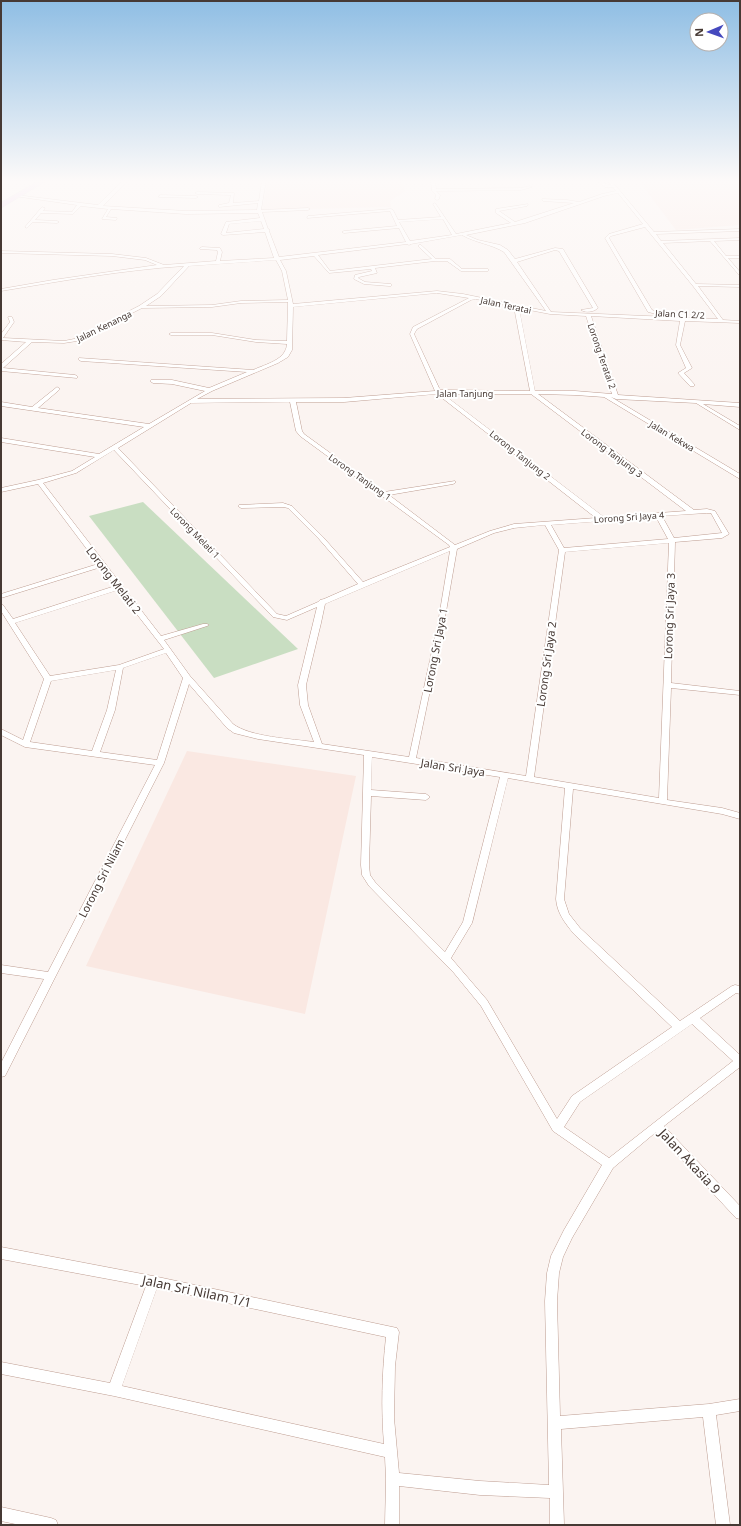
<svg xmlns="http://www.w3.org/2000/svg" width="741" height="1526" viewBox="0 0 741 1526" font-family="'Noto Sans',sans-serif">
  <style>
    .built { fill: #fae8e2 }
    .green { fill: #c9dec2 }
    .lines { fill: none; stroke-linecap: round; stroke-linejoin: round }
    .street-casing { stroke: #be9d91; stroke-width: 1 }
    .primary-casing { stroke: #d6d3d2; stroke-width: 1 }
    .street { fill: #fff; fill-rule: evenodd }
    .primary { fill: #ebc6ee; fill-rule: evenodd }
    .labels { text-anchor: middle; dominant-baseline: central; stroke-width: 4; stroke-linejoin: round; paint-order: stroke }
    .far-street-label { font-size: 9px; fill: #463934; stroke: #fff }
    .street-label { font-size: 11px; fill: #463934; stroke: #fff }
    .near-street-label { font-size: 13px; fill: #463934; stroke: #fff }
  </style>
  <rect width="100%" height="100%" fill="#fbf4f1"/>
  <g class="built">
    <path d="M268,180H406L403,183L405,191L390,201L391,207L262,210Z"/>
    <path d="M638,180H740V225L676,230Z"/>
    <path d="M187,751L356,776L305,1014L86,966Z"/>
  </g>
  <path class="green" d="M143,502L298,649L214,678L89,516Z"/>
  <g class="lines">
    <defs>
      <g id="street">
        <path d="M124,180H128L103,206L186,211L257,210L258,203L219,207V205L229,203L231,195L197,194L195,193L197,192L234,193L233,203L259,201L262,180H266L261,210L308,208L310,209L308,210L262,212L268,229L270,230L269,231L279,257L406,242L399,228L344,233L342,232L344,231L397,226L390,211L307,218L308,216L391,209L393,210L398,220L441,217L433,204L435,203L456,234L511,223L496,213V209L528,204L527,206L499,211L515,222L574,203L543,201L542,199L567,200L579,202L602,194L616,191L613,187H605L596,180C602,180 605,185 611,185L607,180H611L654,232L740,229V231L656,234L661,241L740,238V240L714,241L726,256H740V258H728L740,272V276L710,241L663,243L696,284L740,285V287L698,286L723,320L740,321V323L685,321L680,345L692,368L684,373L694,384V386H690L678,373L686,368L676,345L680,321L591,316L618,395L740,403V407L703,404L740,426V430L696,403L616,399L611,397L740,474V479L604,397L575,395L538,394L694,510L707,509L715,511L729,534L722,538L675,542L671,683L740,691V695L671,688L667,800L722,808L740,813V819L722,814L573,789L564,899L569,914L580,928L680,1021L732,986L735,985L740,986V994L736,993L700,1018L740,1055V1067L664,1126L740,1206V1219L736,1218L656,1132L613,1168L572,1238L563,1257L559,1273L557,1301L560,1416L709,1404L740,1399V1411L716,1415L730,1525H716L703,1417L561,1429L564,1525H550V1498L480,1495L399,1486V1525H385L386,1479L385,1457L114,1396L1,1374V1362L110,1383L146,1286L1,1259V1247L153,1276L397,1328L399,1332L395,1366L394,1418L399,1473L480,1481L549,1485L545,1301L547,1273L551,1256L564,1230L602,1165L553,1131L481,1006L454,973L369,886L362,875L361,865L364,755L258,739L234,733L227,728L189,684L164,763L5,1076L1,1077V1063L44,979L1,973V965L48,972L155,765L25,747L1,735V729L23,740L44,679L1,611V604L3,605L13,619L115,586L101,567L1,598V594L98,564L38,484L1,492V488L38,480L72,471L95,457L1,442V438L99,454L144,427L1,406V402L32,407L57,387L60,389L59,390L38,408L149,424L205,391L172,384L153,383L150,381L151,380H172L209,388L247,372L81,361L79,360V358L253,370C266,364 286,360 287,344L256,342L212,335H171L169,334L171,333H212L256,340L287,341L288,302L241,303L212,307L142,308L77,341L64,343L32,342L3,368L75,375L77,376V378L1,371V364L26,342L1,340V334L10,322L8,317H12L14,322L3,338L64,341L74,339L139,306L157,294L184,266C123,270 61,281 1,291V289L53,280L157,265L145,260L112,256L1,253V251L112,254L146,258L164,265L216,261L218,252L217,250L200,249V248L202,247L220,248L222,252L220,261L274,258L265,232L223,235L221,234L226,222L260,218L258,213L186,214L111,209L106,217L117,218L116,220L102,219L108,209L81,206L73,214L41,213L35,220L57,221L59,222L57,223L33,222L27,228L25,227L42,207L45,208L43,211L72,212L77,205L14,196L16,195L98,205ZM618,193L643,224L609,234L605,238L648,312L661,315L663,314L652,310L609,238L611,236L645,227L693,286L718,319L551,312L517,262L555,250L559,251L593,308L581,310C586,313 594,312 598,308L563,249L555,248L515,259L508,250L500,245L478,240L466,235L525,223L604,196ZM443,219L452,235L410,241L399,222ZM261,221L264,229L226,233L229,224ZM462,235C476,243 491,244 504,252L546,311L463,294L437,291L293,304L286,271L280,260L314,256L329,273L371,269L372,271L355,275L354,279L364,284L389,286H391V284L365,282L358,278L359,277L377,273L375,268L435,261H447L461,271H488V269H462L450,259H436L421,245H419V247L432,259L330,271L318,255L407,244L409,245L411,244ZM276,260L282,271L288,300L241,301L212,305L146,306L161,296L189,266ZM437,293L469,298L413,327L410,334L435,391L344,398L197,399L212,391L278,363L288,357L292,350L293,307ZM476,299L514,307L530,391L440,390L414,334L417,329L471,300ZM519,308L550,314L586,316L612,394L575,391H535ZM437,394L596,518L514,524L490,531L455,545L389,495L453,484L455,483V481L384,492L304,434L302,431L296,402H344ZM443,394H531L686,511L604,517ZM290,402L296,431L300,436L449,545L450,547L363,582L323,537L292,506L283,503L239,505L238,506L241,508L283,507L288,508L319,539L358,584L324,599L320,600L318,602L286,616L277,614L118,448L191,403ZM114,450L273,617L287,620L317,607L298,685L300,705L314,742C292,739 250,737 233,724L190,676L164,640L207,626L209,625L207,624H203L161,636L43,483L76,473ZM707,513H711L722,533L674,538L662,516ZM656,517L668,539L564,548L551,525ZM545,525L559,550L526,776L416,758L444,623L457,549L494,533L514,528ZM669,543L659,798L534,777L565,552ZM450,551L438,623L409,757L322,744L308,705L306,685L321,623L325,604ZM118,590L164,649L119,665L50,676L15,623ZM166,653L183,678L157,760L100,752L115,710L123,668ZM116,670L107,710L92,751L30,742L51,681ZM372,757L500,777L463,922L445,952L375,882L370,875L369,865L371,796L426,800L430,797L426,794L371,790ZM508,778L565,788L556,899C557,913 565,923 574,934L672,1027L572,1096L557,1119L487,1000L451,958L472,923ZM692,1024L733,1061L609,1158L564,1127L580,1102ZM157,1288L386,1337C382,1373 381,1408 384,1444L122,1386Z"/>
        <path d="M155,180H171L169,181Z"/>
        <path d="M433,180H437L435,182L436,189L521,188L530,186L532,187L521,190L436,191L440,195L439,199L437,200L435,199L436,195L432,191L431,182Z"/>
        <path d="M160,195L196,196L198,197L196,198L159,197Z"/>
        <path d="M1,1507L51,1518L56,1520L58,1525H20L1,1521Z"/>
      </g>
      <path id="primary" d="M40,180H48L1,208V203Z"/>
    </defs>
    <use href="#street" class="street-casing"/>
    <use href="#primary" class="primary-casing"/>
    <use href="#street" class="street"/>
    <use href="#primary" class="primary"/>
  </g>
  <linearGradient id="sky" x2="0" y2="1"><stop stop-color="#8fbee4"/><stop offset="0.46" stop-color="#fdfaf9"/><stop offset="1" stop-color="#fdfaf9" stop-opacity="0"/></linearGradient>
  <rect width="741" height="394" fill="url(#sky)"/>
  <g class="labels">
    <g class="far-street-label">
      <text transform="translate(506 305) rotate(12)">Jalan Teratai</text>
      <text transform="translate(680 314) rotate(3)">Jalan C1 2/2</text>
      <text transform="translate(104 326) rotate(-26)">Jalan Kenanga</text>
      <text transform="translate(602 356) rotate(71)">Lorong Teratai 2</text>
      <text x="465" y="393">Jalan Tanjung</text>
      <text transform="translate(672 436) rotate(31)">Jalan Kekwa</text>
      <text transform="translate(612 453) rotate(37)">Lorong Tanjung 3</text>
      <text transform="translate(520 455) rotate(38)">Lorong Tanjung 2</text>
      <text transform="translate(360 477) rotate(35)">Lorong Tanjung 1</text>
      <text transform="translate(629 517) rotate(-4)">Lorong Sri Jaya 4</text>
      <text transform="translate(195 533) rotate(46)">Lorong Melati 1</text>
    </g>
    <g class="street-label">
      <text transform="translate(114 580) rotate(52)">Lorong Melati 2</text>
      <text transform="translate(669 616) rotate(-88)">Lorong Sri Jaya 3</text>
      <text transform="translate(435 650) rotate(-79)">Lorong Sri Jaya 1</text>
      <text transform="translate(546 664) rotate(-82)">Lorong Sri Jaya 2</text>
      <text transform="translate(453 767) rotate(9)">Jalan Sri Jaya</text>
      <text transform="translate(101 878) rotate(-63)">Lorong Sri Nilam</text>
    </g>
    <g class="near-street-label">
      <text transform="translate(690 1161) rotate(47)">Jalan Akasia 9</text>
      <text transform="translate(197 1291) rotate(12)">Jalan Sri Nilam 1/1</text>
    </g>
  </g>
  <rect width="741" height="1526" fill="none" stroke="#463934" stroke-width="4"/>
  <g transform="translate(709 32) rotate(268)"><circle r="19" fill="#ffffff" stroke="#b5b0ae"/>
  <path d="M0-3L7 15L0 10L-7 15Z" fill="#4549be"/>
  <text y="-6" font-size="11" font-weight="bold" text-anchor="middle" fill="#463934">N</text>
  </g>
</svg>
